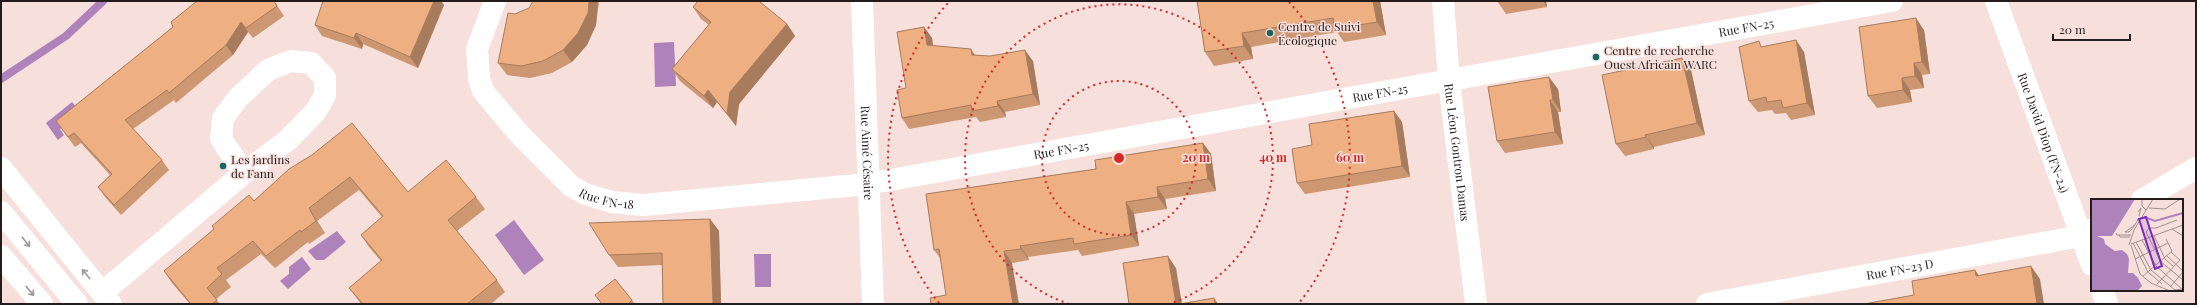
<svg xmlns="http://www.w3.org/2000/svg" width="2197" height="305" viewBox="0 0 2197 305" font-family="'Playfair Display',serif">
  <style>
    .water { fill: #ae82ba }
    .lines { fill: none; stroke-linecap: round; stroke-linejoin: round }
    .stream { stroke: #ae82ba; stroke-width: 8 }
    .minor { stroke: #fff; stroke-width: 22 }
    .highway { stroke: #fff; stroke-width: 22 }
    .wall { fill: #cd9771 }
    .shaded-wall { fill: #a77b5c }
    .building { fill: #eeb083; stroke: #a77b5c }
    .oneway { stroke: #9c9898 }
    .ring { fill: none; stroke: #d62828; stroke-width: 2; stroke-dasharray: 2 4 }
    .poi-dot { fill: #19655f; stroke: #f7dfdc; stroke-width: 1.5 }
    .labels { text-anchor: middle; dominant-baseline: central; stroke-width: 3; stroke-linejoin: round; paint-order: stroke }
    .poi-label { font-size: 12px; fill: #241b1b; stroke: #f7dfdc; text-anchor: start }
    .street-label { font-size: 12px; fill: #241b1b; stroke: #f7dfdc }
    .inset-river { fill: none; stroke: #ae82ba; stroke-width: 2 }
    .inset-road { fill: none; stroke: #a3918f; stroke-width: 1 }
    .view { fill: #7b2cbf; fill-opacity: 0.15; stroke: #7b2cbf; stroke-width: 2 }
    .inset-edge { fill: none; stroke: #241b1b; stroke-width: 2 }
    .centre { fill: #d62828; stroke: #f7dfdc; stroke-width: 2 }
    .ring-label { font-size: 12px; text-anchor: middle; font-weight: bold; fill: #d62828; stroke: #f7dfdc; stroke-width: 3; stroke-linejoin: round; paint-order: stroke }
  </style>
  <rect width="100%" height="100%" fill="#f7dfdc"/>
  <g class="water">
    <path d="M674,42L676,86L655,87L654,43Z"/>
    <path d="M72,102L81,113L60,129L64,135L58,140L46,123Z"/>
    <path d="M514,220L544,260L524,275L495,235Z"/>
    <path d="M337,231L346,242L324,260H316L308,251Z"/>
    <path d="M754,254H771V287H755Z"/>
    <path d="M302,257L311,269L288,289L280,281L289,274V267Z"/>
  </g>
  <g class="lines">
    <path class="stream" d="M1,79L66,36L103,1"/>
    <g class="minor">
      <path id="s1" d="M495,1L477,49L479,78L483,91L520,135L571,186L585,194L612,202L643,205L868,184L1892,1"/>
      <path id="s2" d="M862,1L873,304"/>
      <path id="s3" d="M1443,1L1449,81L1476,304"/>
      <path id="s4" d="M1996,1L2092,265"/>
      <path d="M2142,200L2196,168"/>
      <path d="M1,256L42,304"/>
      <path d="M2102,290L2107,304"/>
      <path d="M102,293L244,173L289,139L316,111L325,95V78L311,63L291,61L268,70L238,98L223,118L221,139L244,173"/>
      <path id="s5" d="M1707,304L2081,236L2092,230"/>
    </g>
    <g class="highway">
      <path d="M1,168L111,304"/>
      <path d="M1,212L77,304"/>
    </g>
  </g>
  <g class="wall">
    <path d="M274,1L284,16L253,38L248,32L233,55L176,103L174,100L133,129L162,160L169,170L121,215L105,197L98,187L110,175L81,143L75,147L56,121L173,27Z"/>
    <path d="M323,1H441L444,5L418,68L363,44L362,49L322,36L315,25Z"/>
    <path d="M1197,1H1380L1386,35L1344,42L1337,32L1251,47L1253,59L1214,66L1205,52Z"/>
    <path d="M1497,1H1546L1547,7L1506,14Z"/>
    <path d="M599,2L596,25L587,45L572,62L552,73L530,78L507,75L498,63L515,14Z"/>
    <path d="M693,7L787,24L795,36L739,104L736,126L717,102L713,108L680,81L672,69L709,25L701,19Z"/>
    <path d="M924,27L932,38L933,45L975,55L1033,61L1040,105L1005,112L1006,117L980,122L976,117L909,129L902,118L906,88Z"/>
    <path d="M1924,30L1930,74L1922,75L1924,88L1910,90L1912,102L1877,108L1868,96Z"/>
    <path d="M1763,47L1804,52L1815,115L1791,120L1786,113L1775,114L1772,110L1758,112L1749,101Z"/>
    <path d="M1691,70L1705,135L1654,147V149L1625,156L1616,144Z"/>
    <path d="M1558,89L1561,112H1558L1563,144L1505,153L1497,141Z"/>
    <path d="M1394,111L1402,122L1410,177L1305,194L1297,183L1312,145Z"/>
    <path d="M1203,143L1211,154L1216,191L1165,199L1167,209L1134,214L1139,246L1082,256L1078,250L1028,257L1029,260L1012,263L946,295L940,258L934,250L1096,169Z"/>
    <path d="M312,155L408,192L476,197L485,209L457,231L497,280L505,292L491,304H361L349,288L381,261L369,247L361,235L382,217L359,190L317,221L325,233L309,244L308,242L275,268L261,254L226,280L231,287L216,299L220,304H190L172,283L164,271Z"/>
    <path d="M710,219L719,231L721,304H663L662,265L618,267L609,255Z"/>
    <path d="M595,295L632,300L635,304H602Z"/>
  </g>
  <g class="shaded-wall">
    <path d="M434,1H441L444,5L418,68L410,57Z"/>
    <path d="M589,1H598L596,25L587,45L572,62L563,50Z"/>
    <path d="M1373,1H1380L1386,35L1377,22Z"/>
    <path d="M1543,1H1546L1547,7Z"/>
    <path d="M1916,18L1924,30L1930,74L1922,62Z"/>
    <path d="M241,22L248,32L233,55L226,45Z"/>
    <path d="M787,24L795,36L739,104L736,126L727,114L730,92Z"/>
    <path d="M924,27L932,38L934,56L927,45Z"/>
    <path d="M356,33L363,44L362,49L354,38Z"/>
    <path d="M1242,33L1251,47L1253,59L1244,46Z"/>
    <path d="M1796,40L1804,52L1815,115L1807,103Z"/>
    <path d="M971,49L978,60L972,55Z"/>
    <path d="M1025,50L1033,61L1040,105L1033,94Z"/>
    <path d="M1682,58L1691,70L1705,135L1697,123Z"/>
    <path d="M1914,63L1922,75L1924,88L1915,76Z"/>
    <path d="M1549,77L1558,89L1561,112L1553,100Z"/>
    <path d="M1902,78L1910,90L1912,102L1903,90Z"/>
    <path d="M708,90L717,102L713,108L704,96Z"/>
    <path d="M1550,100L1558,112L1563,144L1555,132Z"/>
    <path d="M997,101L1005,112L1006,117L998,106Z"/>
    <path d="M1394,111L1402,122L1410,177L1402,166Z"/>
    <path d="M1645,135L1654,147V149L1646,137Z"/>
    <path d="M1203,143L1211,154L1216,191L1208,179Z"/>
    <path d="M1157,187L1165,199L1167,209L1158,197Z"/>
    <path d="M1126,202L1134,214L1139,246L1131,235Z"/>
    <path d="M309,208L317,221L325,233L316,221Z"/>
    <path d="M710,219L719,231L721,304H713Z"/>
    <path d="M1020,246L1028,257L1029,260L1021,249Z"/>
    <path d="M1004,251L1012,263L1019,304H1013Z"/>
    <path d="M1168,256L1176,268L1182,304H1176Z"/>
    <path d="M2031,266L2040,279L2044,304H2037Z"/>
    <path d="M1975,270L1984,283L1976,276Z"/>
    <path d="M1214,298L1218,304H1215Z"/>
  </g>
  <g class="building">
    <path d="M197,1H274L277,6L246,28L241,22L226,45L169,93L167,90L125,120L162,160L114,205L98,187L112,174L74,133L68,137L56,121L173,27L171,22Z"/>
    <path d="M323,1H434L410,57L356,33L354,38L315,25Z"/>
    <path d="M533,1H589L588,13L578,33L563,50L543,61L521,66L498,63L508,13L515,14L529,8Z"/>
    <path d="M698,1H759L787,24L730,92L727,114L708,90L704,96L672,69L711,22L693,7Z"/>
    <path d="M1197,1H1373L1377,22L1335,29L1333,18L1242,33L1244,46L1205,52Z"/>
    <path d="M1916,18L1922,62L1914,63L1915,76L1902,78L1903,90L1868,96L1859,27Z"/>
    <path d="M924,27L927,45L971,49L972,55L990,56L1025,50L1033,94L997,101L998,106L972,111L971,105L902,118L897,90L906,88L897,32Z"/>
    <path d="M1796,40L1807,103L1783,108L1781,100L1767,102L1766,97L1749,101L1739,47L1759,41L1761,47Z"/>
    <path d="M1682,58L1697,123L1645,135L1646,137L1616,144L1602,75Z"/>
    <path d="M1549,77L1553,100H1550L1555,132L1497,141L1488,87Z"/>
    <path d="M1394,111L1402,166L1297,183L1292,149L1312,145L1309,124Z"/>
    <path d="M352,123L408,192L446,160L476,197L448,220L497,280L467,304H363L349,288L382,260L361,235L383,216L350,177L309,208L316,221L301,232L300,230L266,256L253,241L217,268L222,274L207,288L217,300L212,304H191L164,271L214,229L212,226L249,195L254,201L289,169L312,155Z"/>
    <path d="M1203,143L1208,179L1157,187L1158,197L1126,202L1131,235L1074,244L1073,238L1020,246L1021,249L1004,251L1013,304H931L930,298L946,295L939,249L934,250L926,194L1096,169L1095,160Z"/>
    <path d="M710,219L713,304H663L662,253L609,255L589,223Z"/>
    <path d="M1168,256L1176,304H1129L1123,263Z"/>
    <path d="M2031,266L2037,304H1864L1914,295L1912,281L1975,270L1976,276Z"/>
    <path d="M615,279L632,300L628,304H602L595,295Z"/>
    <path d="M1214,298L1215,304H1180Z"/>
  </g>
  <defs><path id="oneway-shaft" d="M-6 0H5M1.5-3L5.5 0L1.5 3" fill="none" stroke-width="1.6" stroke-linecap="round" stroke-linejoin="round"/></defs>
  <g class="oneway">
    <use href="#oneway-shaft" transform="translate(26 242) rotate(51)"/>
    <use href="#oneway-shaft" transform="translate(86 274) rotate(-129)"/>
    <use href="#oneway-shaft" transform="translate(30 291) rotate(50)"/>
  </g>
  <g class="ring">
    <circle cx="1119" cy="158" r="77"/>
    <path d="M1069 304A154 154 0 1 1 1169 304"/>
    <path d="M939 303A231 231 0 0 1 949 2M1289 2A231 231 0 0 1 1299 303"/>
  </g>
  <g class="poi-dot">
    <circle cx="1270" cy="33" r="4"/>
    <circle cx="1596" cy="57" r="4"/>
    <circle cx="223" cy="166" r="4"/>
  </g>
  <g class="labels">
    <g class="poi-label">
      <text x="1278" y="26">Centre de Suivi<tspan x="1278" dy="14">Écologique</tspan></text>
      <text x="1604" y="50">Centre de recherche<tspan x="1604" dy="14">Ouest Africain WARC</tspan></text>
      <text x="231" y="159">Les jardins<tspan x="231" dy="14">de Fann</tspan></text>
    </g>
    <g class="street-label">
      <text stroke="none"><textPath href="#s1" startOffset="1417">Rue FN-25</textPath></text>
      <text stroke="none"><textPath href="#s1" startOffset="1045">Rue FN-25</textPath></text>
      <text stroke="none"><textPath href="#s4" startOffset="140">Rue David Diop (FN-24)</textPath></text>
      <text stroke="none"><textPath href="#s1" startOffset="721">Rue FN-25</textPath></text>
      <text stroke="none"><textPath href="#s2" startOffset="152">Rue Aimé Césaire</textPath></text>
      <text stroke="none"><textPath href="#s3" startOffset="152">Rue Léon Gontron Damas</textPath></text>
      <text stroke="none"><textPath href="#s1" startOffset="262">Rue FN-18</textPath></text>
      <text stroke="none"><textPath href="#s5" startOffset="196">Rue FN-23 D</textPath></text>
    </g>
  </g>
  <g transform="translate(2091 199)">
    <rect width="92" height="92" fill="#f7dfdc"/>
    <path d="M0,0H44L21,37H6L13,40L14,45L24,52L31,51L36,55L38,60L37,74H42L47,79L51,87L47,91L52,92H0Z" fill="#ae82ba"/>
    <path class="inset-river" d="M53,18L64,22L92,14"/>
    <path class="inset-road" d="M51,0V7L55,11M58,9L74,10L89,0M47,13L50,9L48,17M86,21L65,29H58L55,33L70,63L92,81M44,26L34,33H38L41,30L47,21L46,20M81,30L92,37M25,34L26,36H40M28,36L29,38H39M63,37L69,49M51,41L65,67L92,91M45,43L60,71L84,91L92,90M42,44L57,73L71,85M40,45L92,26M38,46L43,31L62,0M40,46L49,75L60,84L79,92M69,49L74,60L82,67M76,57L92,72M44,60L77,44M52,77L81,52L75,40M66,85L89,61L80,53M79,88L92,73"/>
    <path class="view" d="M55,18L71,67L64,70L48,20Z"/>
    <rect width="92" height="92" class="inset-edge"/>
  </g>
  <circle cx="1119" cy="158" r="6" class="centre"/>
  <g class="ring-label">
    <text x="1196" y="162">20 m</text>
    <text x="1273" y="162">40 m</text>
    <text x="1350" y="162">60 m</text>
  </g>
  <rect width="2197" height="305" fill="none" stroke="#241b1b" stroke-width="4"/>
  <path d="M2053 34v6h77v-6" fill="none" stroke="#241b1b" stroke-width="2"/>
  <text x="2059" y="34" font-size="12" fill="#241b1b" stroke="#f7dfdc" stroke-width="3" paint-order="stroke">20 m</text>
</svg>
